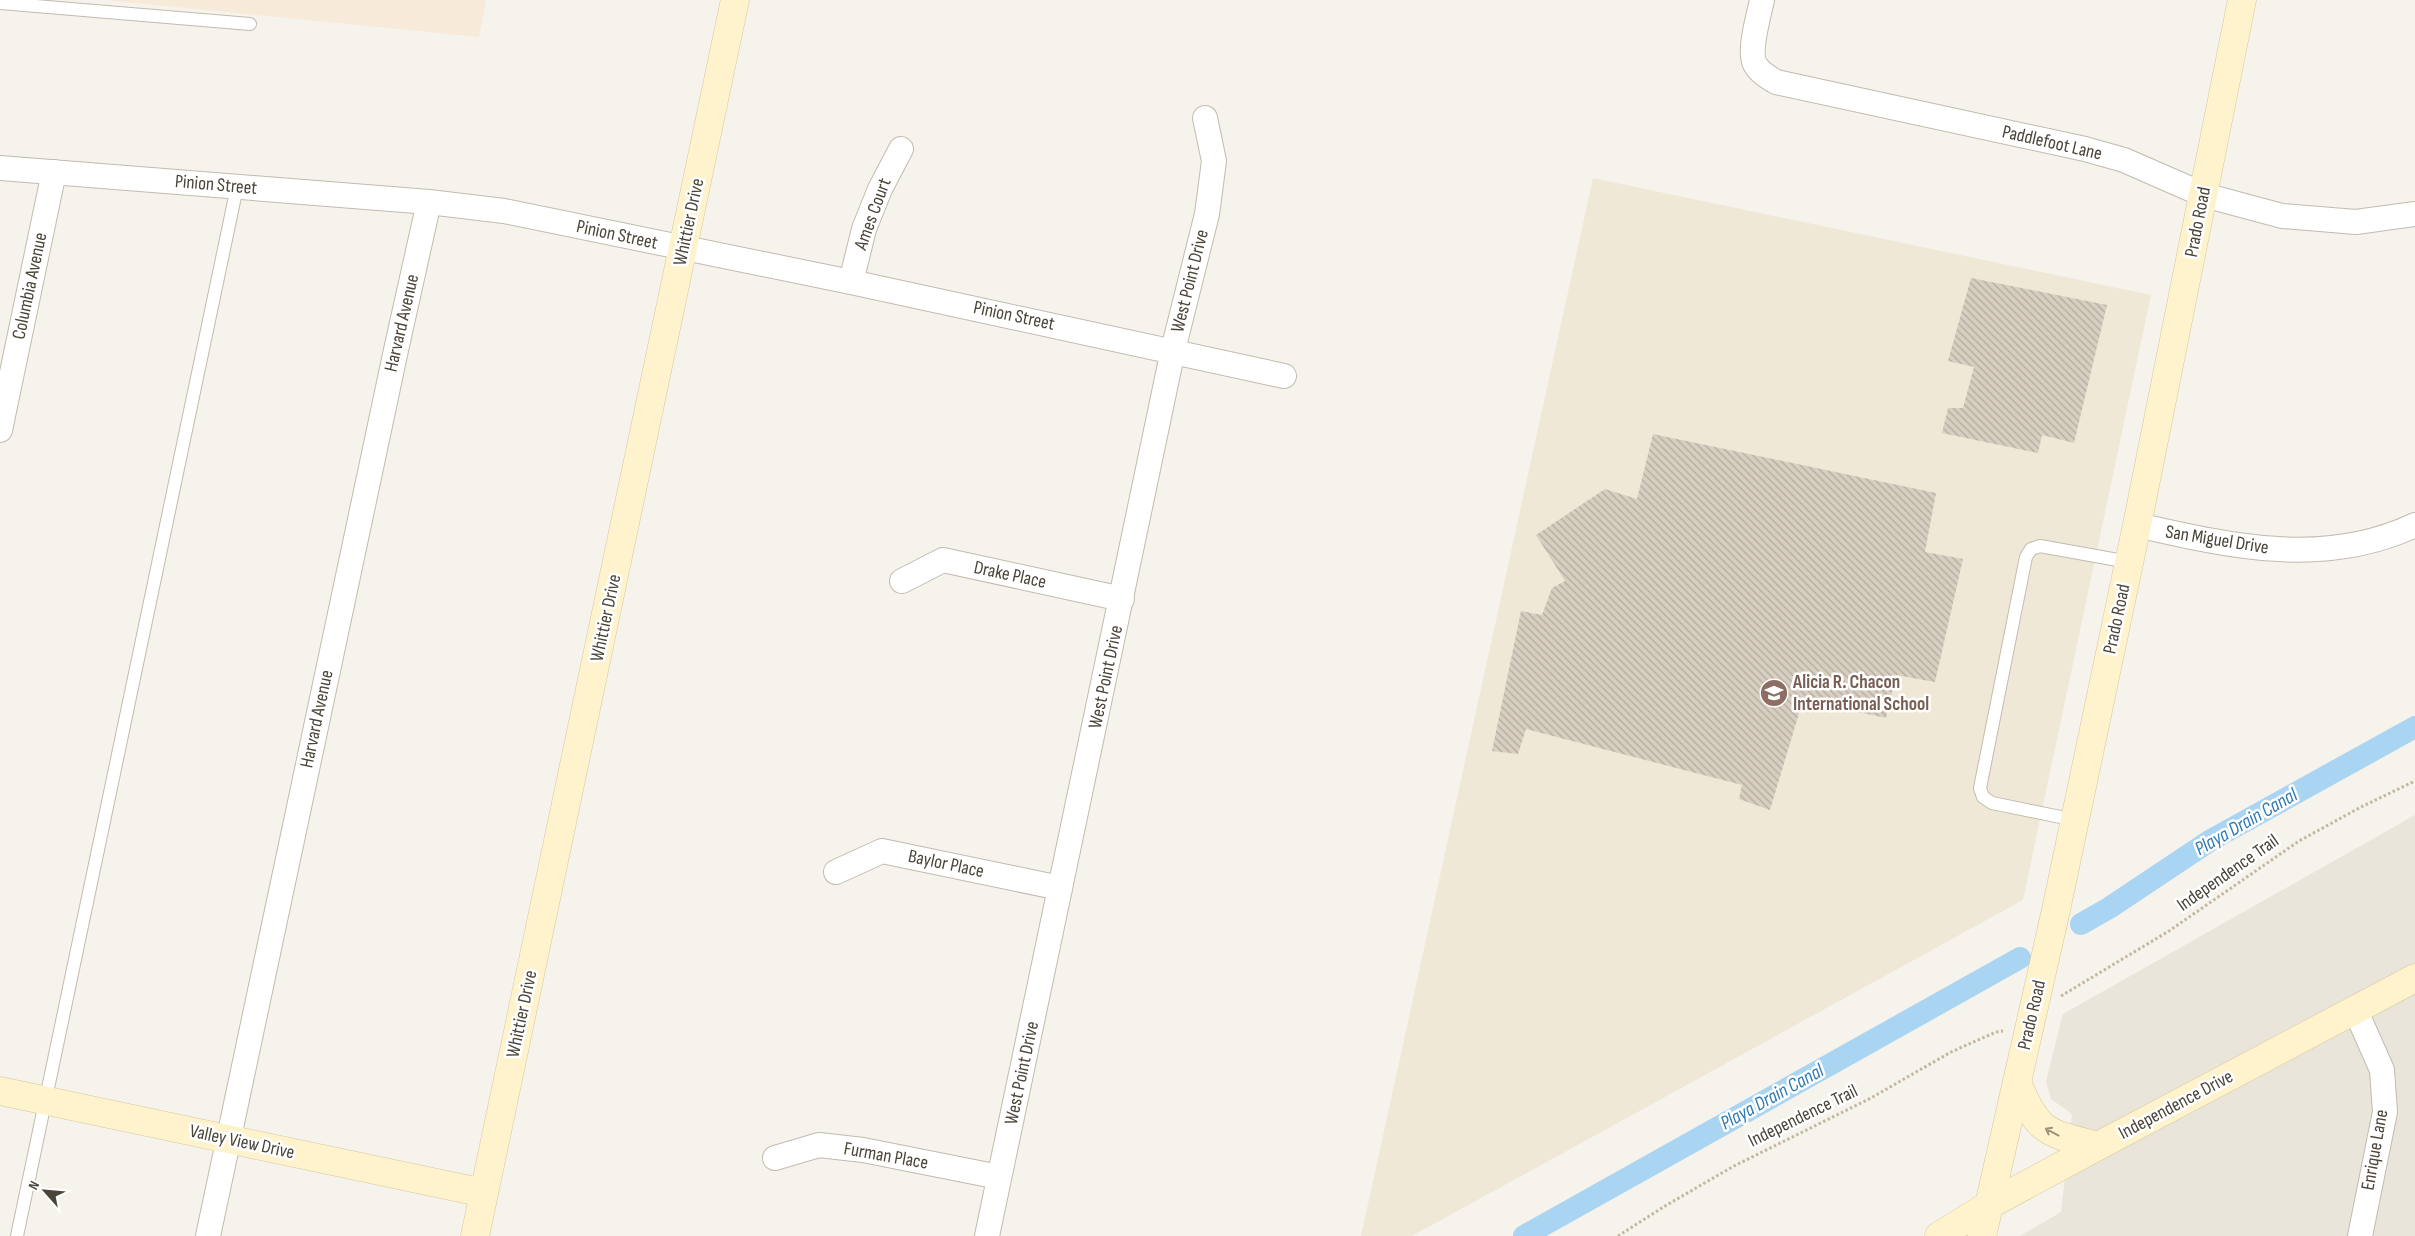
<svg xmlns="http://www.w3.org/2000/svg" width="2415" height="1236" viewBox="0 0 2415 1236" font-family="'Sofia Sans Condensed',sans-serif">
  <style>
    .residential { fill: #eae5da }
    .commercial { fill: #f7ead8 }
    .education { fill: #efe8d6 }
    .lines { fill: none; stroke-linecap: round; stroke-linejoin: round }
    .canal { stroke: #a9d4f2; stroke-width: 22 }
    .building { fill: url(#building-back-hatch) }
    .lane-casing { stroke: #c2bbae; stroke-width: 14 }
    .street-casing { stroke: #c2bbae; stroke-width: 26 }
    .secondary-casing { stroke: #d6c79b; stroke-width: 29 }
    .path { stroke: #c4b79f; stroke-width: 3; stroke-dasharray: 2.5 2.5; stroke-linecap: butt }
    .lane { stroke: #fff; stroke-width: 12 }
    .street { stroke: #fff; stroke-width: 24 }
    .secondary { stroke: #fff3cd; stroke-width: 28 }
    .oneway { stroke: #9c937c }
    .labels { text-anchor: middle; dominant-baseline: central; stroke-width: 5; stroke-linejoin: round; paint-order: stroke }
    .street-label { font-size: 19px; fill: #4b4439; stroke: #fff }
    .education-label { font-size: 19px; font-weight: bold; fill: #785e54; stroke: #fff; text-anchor: start }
    .water-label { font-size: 20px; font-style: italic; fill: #2e7ab2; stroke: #fff }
  </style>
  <defs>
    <pattern id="building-back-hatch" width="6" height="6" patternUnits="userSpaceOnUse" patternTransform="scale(1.25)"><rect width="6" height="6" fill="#d8cfc1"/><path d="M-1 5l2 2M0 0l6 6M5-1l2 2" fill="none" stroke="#b1aa9e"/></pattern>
  </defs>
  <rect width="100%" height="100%" fill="#f6f3ec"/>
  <path class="residential" d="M2415,815V1236H2020L2061,1212L2072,1114L2051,1099L2046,1081L2063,1014Z"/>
  <path class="commercial" d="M105,0H486L479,37Z"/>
  <path class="education" d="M1593,178L2151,295L2023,900L1412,1236H1361Z"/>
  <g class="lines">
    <g class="canal">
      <path d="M2081,924L2109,908L2211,840L2415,727"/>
      <path d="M1524,1236L2020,958"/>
    </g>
  </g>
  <g class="building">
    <path d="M1971,278L2107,305L2074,443L2042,435L2038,453L1942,433L1948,408H1963L1974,367L1948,361Z"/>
    <path d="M1653,434L1936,493L1925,552L1963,559L1935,682L1896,675L1886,718L1803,700L1770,810L1739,799L1742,785L1526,729L1518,754L1492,751L1521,611L1542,615L1552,588L1565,581L1536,535L1605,489L1637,499Z"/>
  </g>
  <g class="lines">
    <defs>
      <g id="lane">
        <path d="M0,3L250,24"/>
        <path d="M2075,820L1992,803L1983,797L1980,788L2026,557L2031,549L2040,546L2129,562"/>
        <path d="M17,1236L237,187"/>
      </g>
      <g id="street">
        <path d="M1762,0C1759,15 1748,51 1755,64C1759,72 1768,77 1776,82L2085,149L2124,160L2204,195L2282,216L2356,222L2415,214"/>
        <path d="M0,168L429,202L504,211L851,282L1284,376"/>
        <path d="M851,282L864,229L880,189L901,149"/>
        <path d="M0,430L54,172"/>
        <path d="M2137,525C2230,546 2324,568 2415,525"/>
        <path d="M902,581L943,560L1122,599"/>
        <path d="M836,872L882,851L1060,888"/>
        <path d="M2355,1009L2382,1070L2385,1112L2360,1236"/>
        <path d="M775,1158L819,1145L863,1150L999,1177"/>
        <path d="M208,1236L396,350L429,202"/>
        <path d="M987,1236L1173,350L1207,214L1214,161L1205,118"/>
      </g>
      <g id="secondary">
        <path d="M2017,1082C2039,1134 2045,1132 2098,1146"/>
        <path d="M0,1091L484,1193"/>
        <path d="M475,1236L735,0"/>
        <path d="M1939,1236L1989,1205L2098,1146L2415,978"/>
        <path d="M1982,1236L2056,910L2137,525L2242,0"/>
      </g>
    </defs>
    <use href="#lane" class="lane-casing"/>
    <use href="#street" class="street-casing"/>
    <use href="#secondary" class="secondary-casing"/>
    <g class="path">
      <path d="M2061,996L2169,931L2299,841L2361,807L2415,781"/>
      <path d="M1618,1236L1665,1206L1734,1166L1871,1098L1951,1052L1996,1032L2003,1031"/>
    </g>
    <use href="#lane" class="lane"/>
    <use href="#street" class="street"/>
    <use href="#secondary" class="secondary"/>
  </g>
  <defs><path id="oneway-shaft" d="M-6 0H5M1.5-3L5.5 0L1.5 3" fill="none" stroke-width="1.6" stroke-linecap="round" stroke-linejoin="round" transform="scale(1.25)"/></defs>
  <use class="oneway" href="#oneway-shaft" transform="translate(2052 1132) rotate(-152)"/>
  <defs>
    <symbol id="school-disc" viewBox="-11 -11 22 22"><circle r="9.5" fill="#8d6e63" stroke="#fff"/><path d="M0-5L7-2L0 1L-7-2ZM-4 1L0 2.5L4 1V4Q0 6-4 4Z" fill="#fff"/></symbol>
  </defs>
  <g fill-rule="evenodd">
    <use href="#school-disc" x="1758" y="677" width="32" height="32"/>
  </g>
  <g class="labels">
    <g class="street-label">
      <text transform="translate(2052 143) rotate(13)">Paddlefoot Lane</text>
      <text transform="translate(216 185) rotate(5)">Pinion Street</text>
      <text transform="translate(873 214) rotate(-70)">Ames Court</text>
      <text transform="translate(689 222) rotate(-78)">Whittier Drive</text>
      <text transform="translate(2198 222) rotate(-79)">Prado Road</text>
      <text transform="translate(617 235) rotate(12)">Pinion Street</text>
      <text transform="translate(1190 281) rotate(-76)">West Point Drive</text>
      <text transform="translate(30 286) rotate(-78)">Columbia Avenue</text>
      <text transform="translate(1014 316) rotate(12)">Pinion Street</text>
      <text transform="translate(402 323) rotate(-77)">Harvard Avenue</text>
      <text transform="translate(2217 540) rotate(9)">San Miguel Drive</text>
      <text transform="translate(1010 575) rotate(12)">Drake Place</text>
      <text transform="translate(606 618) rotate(-78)">Whittier Drive</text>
      <text transform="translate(2117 619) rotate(-78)">Prado Road</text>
      <text transform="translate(1106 677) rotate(-78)">West Point Drive</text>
      <text transform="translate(317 719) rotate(-78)">Harvard Avenue</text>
      <text transform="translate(946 864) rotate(12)">Baylor Place</text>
      <text transform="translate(2228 873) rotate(-35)">Independence Trail</text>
      <text transform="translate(522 1014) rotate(-78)">Whittier Drive</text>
      <text transform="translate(2032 1015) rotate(-77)">Prado Road</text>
      <text transform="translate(1022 1073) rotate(-78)">West Point Drive</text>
      <text transform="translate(2176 1105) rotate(-28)">Independence Drive</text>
      <text transform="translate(1803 1116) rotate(-26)">Independence Trail</text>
      <text transform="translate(242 1142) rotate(12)">Valley View Drive</text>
      <text transform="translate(2375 1150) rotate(-80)">Enrique Lane</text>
      <text transform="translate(886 1156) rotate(10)">Furman Place</text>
    </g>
    <g class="education-label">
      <text x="1793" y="682">Alicia R. Chacon<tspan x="1793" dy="22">International School</tspan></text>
    </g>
    <g class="water-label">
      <text transform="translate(2246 822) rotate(-30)">Playa Drain Canal</text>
      <text transform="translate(1772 1097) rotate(-29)">Playa Drain Canal</text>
    </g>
  </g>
  <g transform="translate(45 1191) rotate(297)" stroke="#ffffff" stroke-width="4" paint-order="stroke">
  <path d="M0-4L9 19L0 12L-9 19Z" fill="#4b4439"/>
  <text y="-8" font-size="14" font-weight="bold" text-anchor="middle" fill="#4b4439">N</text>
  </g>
</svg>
